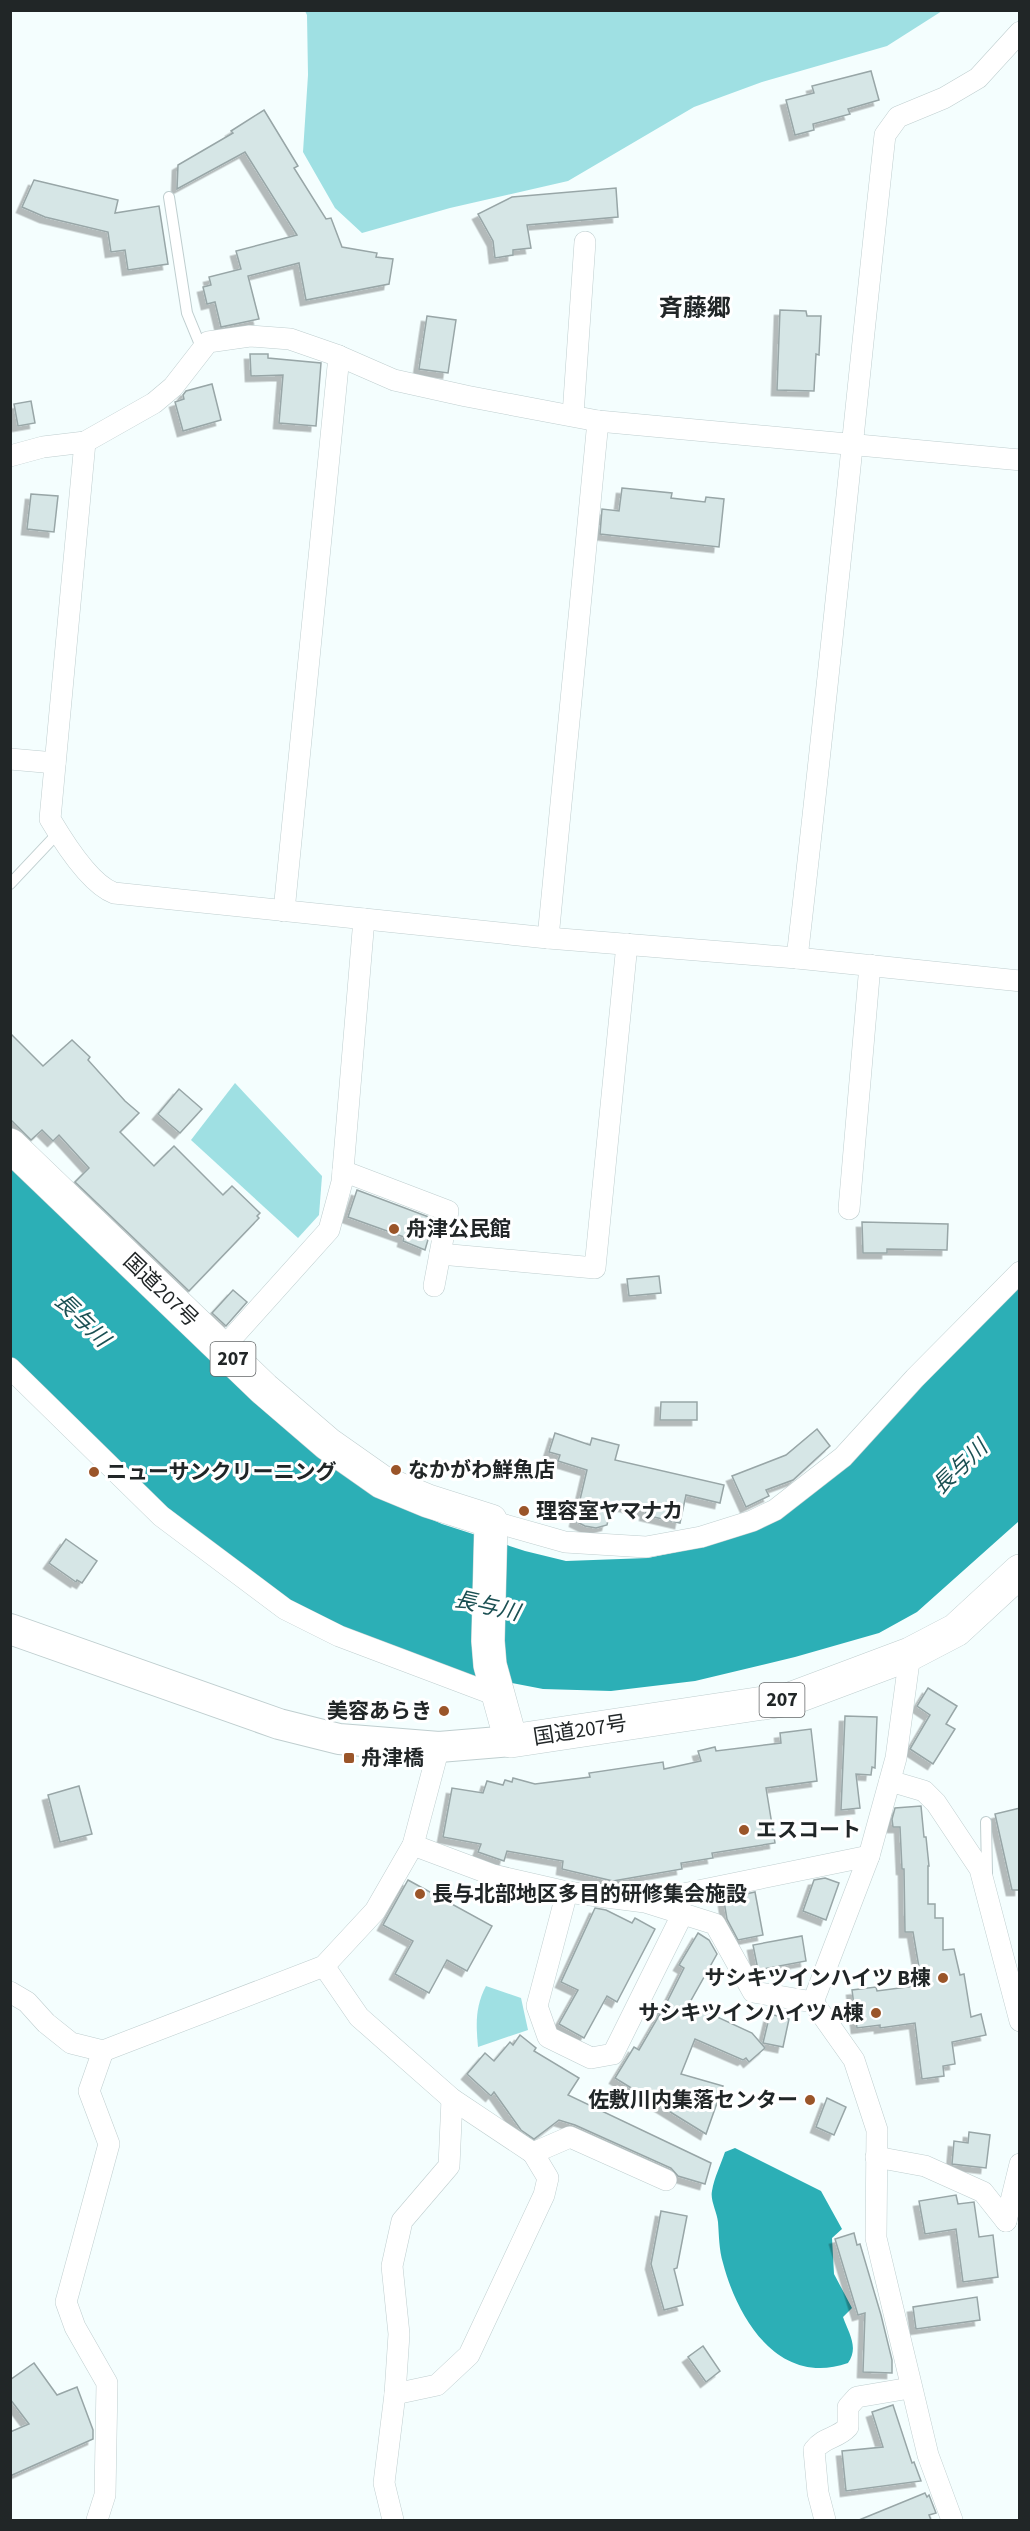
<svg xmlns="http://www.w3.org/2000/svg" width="1030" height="2531" viewBox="0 0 1030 2531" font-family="'Source Sans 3','Noto Sans JP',sans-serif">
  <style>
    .green { fill: #9fe0e3 }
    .water { fill: #2cafb6 }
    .building { fill: #d6e6e6; stroke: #98a6a7; stroke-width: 1.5; filter: url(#shadow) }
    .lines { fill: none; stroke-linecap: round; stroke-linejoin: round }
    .lane-casing { stroke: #bfcecf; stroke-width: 12 }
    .street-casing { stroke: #bfcecf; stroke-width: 22 }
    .secondary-casing { stroke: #bfcecf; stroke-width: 32 }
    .highway-casing { stroke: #bfcecf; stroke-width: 34 }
    .lane { stroke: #fff; stroke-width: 10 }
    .street { stroke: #fff; stroke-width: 21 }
    .secondary { stroke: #fff; stroke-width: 30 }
    .highway { stroke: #fff; stroke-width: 33 }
    .poi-dot { fill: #9a5529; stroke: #fff; stroke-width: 2 }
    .labels { text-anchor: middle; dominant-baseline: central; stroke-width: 6; stroke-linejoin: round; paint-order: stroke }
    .shield { fill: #fff; stroke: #646768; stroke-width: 1.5 }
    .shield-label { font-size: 20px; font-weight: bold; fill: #212627 }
    .poi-label { font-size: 21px; font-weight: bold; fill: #212627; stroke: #fff; text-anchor: start }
    .street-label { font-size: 21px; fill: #212627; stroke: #fff }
    .water-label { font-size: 22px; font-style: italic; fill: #1b5053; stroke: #fff }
    .quarter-label { font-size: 24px; font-weight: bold; fill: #212627; stroke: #fff }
  </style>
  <defs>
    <filter id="shadow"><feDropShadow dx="-5.5" dy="5.5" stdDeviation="0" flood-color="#0004"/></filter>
  </defs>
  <rect width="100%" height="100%" fill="#f4fefe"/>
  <g class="green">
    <path d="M305,11H942L887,46L762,82L694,107L568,181L450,208L362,233L335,208L303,152L308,75L307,15Z"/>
    <path d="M235,1083L322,1176L319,1215L298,1238L191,1140Z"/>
    <path d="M486,1986L521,1998L528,2030L478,2047C476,2024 475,2007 486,1986Z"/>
  </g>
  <g class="water">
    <path d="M10,1164L371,1493L442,1524L525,1551L566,1561L648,1558L705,1546L777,1518L1019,1280V1521L917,1612L879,1633L795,1657L695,1681L611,1691L543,1689L464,1674L363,1636L287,1600L164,1505L11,1357Z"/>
    <path d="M735,2148L821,2191L842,2229L832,2238L834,2274L852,2308L843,2317C849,2334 859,2347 848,2363C779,2387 738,2320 723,2263C719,2250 719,2235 718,2222C717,2212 710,2200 712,2191C714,2178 721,2164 725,2152Z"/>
  </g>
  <g class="building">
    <path d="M871,71L879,100L848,109L850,114L813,124L814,130L795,135L786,100L814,93L812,86Z"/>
    <path d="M264,110L298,166L294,168L326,219L331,218L342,247L377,253L376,257L393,259L389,284L306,300L299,263L248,276L259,319L221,327L215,302L207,304L203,287L211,285L209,277L241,269L236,251L297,235L245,152L177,189L178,165L233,133L231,131Z"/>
    <path d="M34,180L118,200L115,213L159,206L168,264L128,270L125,250L111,252L108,232L45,217L22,207Z"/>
    <path d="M616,188L618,217L527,225L531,248L513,250V255L495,258L493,241L478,214L512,197Z"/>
    <path d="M780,310L806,311L807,316H821L819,355L816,354L814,391L777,390Z"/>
    <path d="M427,316L456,320L448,373L419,369Z"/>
    <path d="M250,354H268V358L321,363L316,426L279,423L283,375L251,376Z"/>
    <path d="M212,384L221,420L183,431L175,402L184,399L183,395L186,391Z"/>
    <path d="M31,401L35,423L18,426L14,404Z"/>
    <path d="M622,488L672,493L671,498L705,502L706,497L724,499L719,547L600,534L602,509L619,511Z"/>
    <path d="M31,494L58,496L54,532L27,529Z"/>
    <path d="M10,1033L43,1066L72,1040L90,1057L88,1060L125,1101L139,1113L120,1132L154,1166L174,1146L223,1195L232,1186L260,1213L257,1216L259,1218L189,1291L75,1182L89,1168L59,1135L53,1141L42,1130L31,1140L10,1119Z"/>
    <path d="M179,1089L202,1109L180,1133L158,1114Z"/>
    <path d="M357,1190L434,1219L425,1250L403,1241L404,1237L348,1217Z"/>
    <path d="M862,1222L948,1224L947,1250L887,1249V1253H863Z"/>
    <path d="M659,1276L661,1293L629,1296L627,1279Z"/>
    <path d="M233,1290L247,1302L226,1326L212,1313Z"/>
    <path d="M661,1402H697V1420H660Z"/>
    <path d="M817,1429L830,1446L793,1480L766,1490L769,1496L746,1507L732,1476L786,1455Z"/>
    <path d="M555,1433L590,1445L592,1438L619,1445L615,1460L724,1485L720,1503L686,1495L680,1523L645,1515L646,1511L612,1503L607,1525L596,1528L585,1526L575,1521L587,1470L558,1461L560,1455L549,1452Z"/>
    <path d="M66,1539L97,1561L82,1583L77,1580L76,1582L49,1563Z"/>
    <path d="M928,1688L957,1706L946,1724L955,1729L933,1764L910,1749L930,1715L917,1706Z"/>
    <path d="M845,1716L877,1717L875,1768L872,1767L871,1775L856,1774L860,1808L841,1810Z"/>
    <path d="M811,1729L817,1781L766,1788L775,1843L712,1853L713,1858L681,1863L682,1869L613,1881L562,1869L563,1861L507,1851L504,1861L478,1852L481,1844L443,1837L452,1788L483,1793L487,1781L503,1785L505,1780L512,1782L513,1778L535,1784L590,1777L589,1773L663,1762L664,1769L701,1761L698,1751L715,1747L716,1751L781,1743L780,1733Z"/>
    <path d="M79,1786L92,1834L60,1842L48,1795Z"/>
    <path d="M921,1806L924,1837H926L929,1866H928V1904H935V1918H943V1950L954,1949L960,1975L964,1974L971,2017L981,2014L986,2035L952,2042L955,2064L943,2066L944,2076L922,2079L915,2023L880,2028V2025L857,2028L852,1990L876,1987L877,1991L922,1985L913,1932H905L904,1869H902L900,1827H893L892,1819L895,1808Z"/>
    <path d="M1020,1808V1890H1012L995,1814Z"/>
    <path d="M825,1878L839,1883L826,1920L803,1911L814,1880Z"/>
    <path d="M408,1880L492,1926L467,1971L447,1960L429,1993L395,1974L413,1941L383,1925Z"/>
    <path d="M755,1892L763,1935L738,1940L727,1919L724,1901L728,1900V1898Z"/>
    <path d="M595,1908L606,1910L632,1923L635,1918L655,1929L617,2002L607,1996L584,2038L559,2024L578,1990L561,1982Z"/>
    <path d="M698,1933L709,1940L717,1954L689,2004L752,2033L765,2048L749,2062L746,2058L743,2060L695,2039L681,2074L723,2086L706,2134L615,2078L634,2047L639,2050L667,2002L684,1968L679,1965Z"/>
    <path d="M802,1936L806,1961L758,1970L753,1945Z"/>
    <path d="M770,2014L789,2019L783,2047L763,2043Z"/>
    <path d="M520,2035L536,2048L534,2051L579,2078L568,2095L711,2163L705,2184L678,2176L671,2168L575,2125L559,2120L534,2139L521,2130L494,2092L491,2096L467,2074L485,2053L494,2061L510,2042L513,2045Z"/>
    <path d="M827,2098L846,2107L834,2135L816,2127Z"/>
    <path d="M969,2132L990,2135L986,2168L952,2164L954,2141L968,2143Z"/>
    <path d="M956,2195L958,2204L974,2202L979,2237L993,2235L998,2277L963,2282L956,2229L925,2234L919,2201Z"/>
    <path d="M661,2211L687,2216L677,2268L674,2269L683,2305L664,2310L651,2264Z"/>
    <path d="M854,2233L857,2245L860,2244L881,2315L892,2360V2373L863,2372L865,2313L858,2315L835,2239Z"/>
    <path d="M977,2297L980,2320L916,2329L913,2307Z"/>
    <path d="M703,2346L720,2371L706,2382L688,2357Z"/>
    <path d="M34,2363L57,2395L77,2387L93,2430V2439L10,2476V2432L29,2424L10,2399V2380Z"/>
    <path d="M893,2405L912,2463L914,2462L921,2481L846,2491L842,2451L883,2447L872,2412Z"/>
    <path d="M925,2493L927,2497L929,2495L936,2513L929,2515L931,2520H859Z"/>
  </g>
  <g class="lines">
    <defs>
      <g id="lane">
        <path d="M169,197L187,313L201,347"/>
        <path d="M10,884L58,833"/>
        <path d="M986,1822L987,1873"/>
      </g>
      <g id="street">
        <path d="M573,415L585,242"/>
        <path d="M85,442L50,819C63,841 90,884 114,893L548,938L797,958L1020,981"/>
        <path d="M10,456L43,447L85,442L154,403L173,387L208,342L250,336L290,339L339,356L394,380L466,396L598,421L1020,460"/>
        <path d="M10,759L55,763"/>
        <path d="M284,911L339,356"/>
        <path d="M548,938L598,421"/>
        <path d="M797,958C829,684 855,409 885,135L898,117L944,98L978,78L1020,32"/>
        <path d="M343,1171L448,1211L434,1286"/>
        <path d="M849,1209L870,965"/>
        <path d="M440,1254L595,1268L627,944"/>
        <path d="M223,1348L329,1230L342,1182L364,919"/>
        <path d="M10,1368L161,1516L285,1609L339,1636L498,1696"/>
        <path d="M491,1521L565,1542L646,1547L701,1537L752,1521L775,1510L843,1457L915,1378L1020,1272"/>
        <path d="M890,1781L924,1791L936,1803L980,1869L1020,2021"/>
        <path d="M413,1845L493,1875L567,1892L645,1902L715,1924L753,1992L813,2002L854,2060L877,2130L876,2238L928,2455L952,2520"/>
        <path d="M567,1892L537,2006L548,2037L591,2058L613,2054L683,1913"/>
        <path d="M649,1901L869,1856"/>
        <path d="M324,1966L359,2017L452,2099L533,2153L570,2137L666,2180"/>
        <path d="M10,1992L27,2002L46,2023L71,2043L103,2051L324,1966L375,1911L413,1845L439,1747"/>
        <path d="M813,2002L869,1856L896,1758L910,1654"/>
        <path d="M876,2157L925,2166L983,2192L1006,2221"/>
        <path d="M1006,2221L1020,2164"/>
        <path d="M395,2394L437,2385L469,2355L544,2195L548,2178L533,2153"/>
        <path d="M97,2520L105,2495L107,2383L75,2327L66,2302L109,2144L89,2091L103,2051"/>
        <path d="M393,2520L384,2483L395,2394L399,2334L392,2266L402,2221L449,2166L452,2099"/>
        <path d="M825,2520L818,2493L814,2450C825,2436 837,2439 848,2427V2407L857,2397L910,2388"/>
      </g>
      <path id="secondary" d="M10,1629L279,1724L339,1739L439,1747L511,1741"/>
      <path id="highway" d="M10,1145L264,1389L328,1444L382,1482L428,1501L491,1521L488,1641L490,1665L511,1741L790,1699L910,1654L956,1630L1020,1571"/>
    </defs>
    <use href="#lane" class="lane-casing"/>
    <use href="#street" class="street-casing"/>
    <use href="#secondary" class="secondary-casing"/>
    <use href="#highway" class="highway-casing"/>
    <use href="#lane" class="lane"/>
    <use href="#street" class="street"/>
    <use href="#secondary" class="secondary"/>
    <use href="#highway" class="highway"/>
  </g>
  <g class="poi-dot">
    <circle cx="394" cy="1229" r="6"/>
    <circle cx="396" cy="1470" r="6"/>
    <circle cx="94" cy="1472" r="6"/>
    <circle cx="524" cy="1511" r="6"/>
    <circle cx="444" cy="1711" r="6"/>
    <rect x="343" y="1752" width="12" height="12" rx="3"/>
    <circle cx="744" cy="1830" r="6"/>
    <circle cx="420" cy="1894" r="6"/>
    <circle cx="943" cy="1978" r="6"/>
    <circle cx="876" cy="2013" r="6"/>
    <circle cx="810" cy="2100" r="6"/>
  </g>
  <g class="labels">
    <g class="shield">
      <rect x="210.5" y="1342" width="45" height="34" rx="4.5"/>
      <rect x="759.5" y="1683" width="45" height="34" rx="4.5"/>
    </g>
    <g class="shield-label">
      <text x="233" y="1359">207</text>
      <text x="782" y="1700">207</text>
    </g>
    <g class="poi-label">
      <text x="406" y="1229">舟津公民館</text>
      <text x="408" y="1470">なかがわ鮮魚店</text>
      <text x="106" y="1472">ニューサンクリーニング</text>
      <text x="536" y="1511">理容室ヤマナカ</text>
      <text x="432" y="1711" text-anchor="end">美容あらき</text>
      <text x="361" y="1758">舟津橋</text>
      <text x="756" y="1830">エスコート</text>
      <text x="432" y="1894">長与北部地区多目的研修集会施設</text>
      <text x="931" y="1978" text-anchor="end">サシキツインハイツ B棟</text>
      <text x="864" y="2013" text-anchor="end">サシキツインハイツ A棟</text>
      <text x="798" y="2100" text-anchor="end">佐敷川内集落センター</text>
    </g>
    <g class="street-label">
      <text transform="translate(161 1290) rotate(44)">国道207号</text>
      <text transform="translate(580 1730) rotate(-9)">国道207号</text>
    </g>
    <g class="water-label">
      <text transform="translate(82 1320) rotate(44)">長与川</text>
      <text transform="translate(960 1467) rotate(-44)">長与川</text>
      <text transform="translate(487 1606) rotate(13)">長与川</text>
    </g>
    <g class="quarter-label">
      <text x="695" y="308">斉藤郷</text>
    </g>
  </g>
  <rect width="1030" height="2531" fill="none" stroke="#212627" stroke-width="24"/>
</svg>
